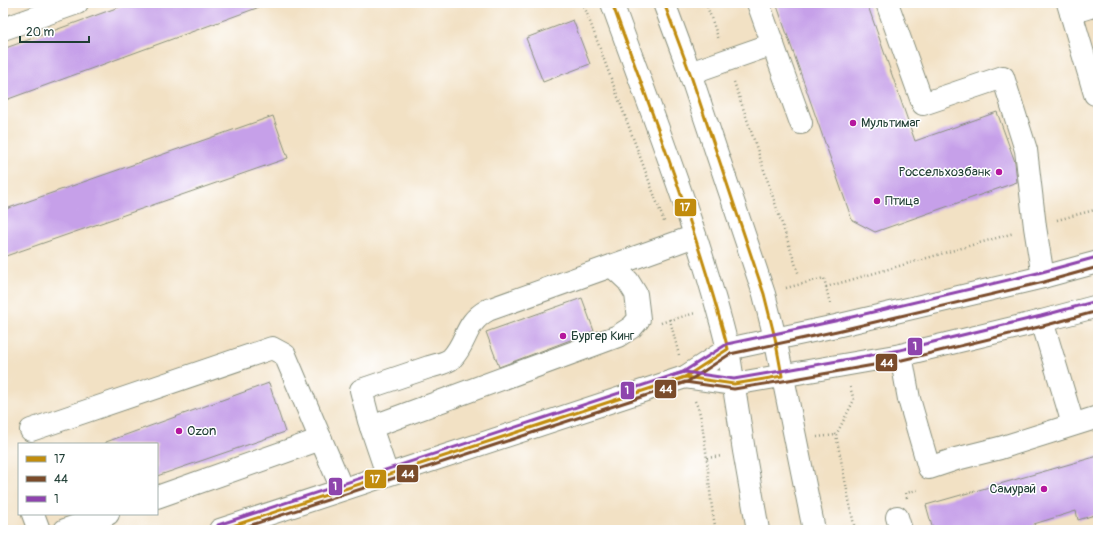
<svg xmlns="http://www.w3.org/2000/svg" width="1101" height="533" viewBox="0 0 1101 533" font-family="Pangolin,sans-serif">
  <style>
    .building { fill: #c6a0e9 }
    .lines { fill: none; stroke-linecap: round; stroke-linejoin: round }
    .minor-casing { stroke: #888f7c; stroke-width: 24 }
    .major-casing { stroke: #888f7c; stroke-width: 24 }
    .path { stroke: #888f7c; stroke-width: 2.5; stroke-dasharray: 1 3; stroke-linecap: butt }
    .minor { stroke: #fff; stroke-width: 22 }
    .major { stroke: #fff; stroke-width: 22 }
    .bus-1-casing { stroke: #fff; stroke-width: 6 }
    .bus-2-casing { stroke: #fff; stroke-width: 6 }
    .bus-3-casing { stroke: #fff; stroke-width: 6 }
    .bus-1 { stroke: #c18c0d; stroke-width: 3 }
    .bus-2 { stroke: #7a4b2a; stroke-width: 3 }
    .bus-3 { stroke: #8e44ad; stroke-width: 3 }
    .poi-dot { fill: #b5179e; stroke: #fff; stroke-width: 1.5 }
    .labels { text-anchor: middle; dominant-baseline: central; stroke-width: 3; stroke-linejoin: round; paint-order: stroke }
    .poi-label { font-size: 13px; fill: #1f3d34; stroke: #fff; text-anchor: start }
    .line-badge { stroke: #fff; stroke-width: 1.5 }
    .badge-label { font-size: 11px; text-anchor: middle; font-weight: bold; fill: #fff }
  </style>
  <rect width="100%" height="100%" fill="#fff"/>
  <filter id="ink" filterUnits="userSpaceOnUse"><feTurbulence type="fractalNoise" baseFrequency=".025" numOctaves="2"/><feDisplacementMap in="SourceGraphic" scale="8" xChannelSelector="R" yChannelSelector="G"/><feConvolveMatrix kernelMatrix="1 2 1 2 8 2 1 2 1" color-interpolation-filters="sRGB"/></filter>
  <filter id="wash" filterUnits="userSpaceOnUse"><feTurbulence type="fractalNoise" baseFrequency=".012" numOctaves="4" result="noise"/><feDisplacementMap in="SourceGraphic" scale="16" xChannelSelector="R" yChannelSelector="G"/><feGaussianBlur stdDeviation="0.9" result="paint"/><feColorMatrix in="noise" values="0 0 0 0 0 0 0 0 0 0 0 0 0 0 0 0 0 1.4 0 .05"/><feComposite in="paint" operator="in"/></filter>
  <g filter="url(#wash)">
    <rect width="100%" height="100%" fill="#f2e1c4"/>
    <g id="blocks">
      <g class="building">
        <path d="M130,3H265V5L3,101V49Z"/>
        <path d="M776,3H867L915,141L997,112L1015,162L1017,182L875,232L852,220Z"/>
        <path d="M573,20L590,64L543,82L526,38Z"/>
        <path d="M273,116L288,158L3,257V210Z"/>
        <path d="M582,298L594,331L499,367L486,332Z"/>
        <path d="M269,383L285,432L157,476V444H106V442Z"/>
        <path d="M1098,456V514L1078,520L1076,511L1034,524L1036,530H933L926,505Z"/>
      </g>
    </g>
  </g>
  <g filter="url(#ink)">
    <use href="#blocks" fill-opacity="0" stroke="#888f7c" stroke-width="1"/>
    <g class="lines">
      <defs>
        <g id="minor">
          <path d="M664,3L690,73L764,294L775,338"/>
          <path d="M758,3L801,123"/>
          <path d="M887,3L923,104L1003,77L1026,150L1035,227L1043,277"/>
          <path d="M1068,3L1095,94L1098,93"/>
          <path d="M1071,13L1090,7"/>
          <path d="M3,29L77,3"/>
          <path d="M690,73L773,44"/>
          <path d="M1042,321L1073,424"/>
          <path d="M901,355L909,399L929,468L956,459L1000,448L1098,417"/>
          <path d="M685,377L734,384"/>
          <path d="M371,427L618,336L632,327L639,319L636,294L628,281L612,266"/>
          <path d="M31,430L272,348L285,355L342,489"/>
          <path d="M387,474L369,421L361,390C384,382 406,375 429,367C436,365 447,363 452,358C468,341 464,323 488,310L695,236"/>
          <path d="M157,497L321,439"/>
          <path d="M33,514L39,530"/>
          <path d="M897,517L901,530"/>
          <path d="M65,530L108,514"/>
          <path d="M220,530L685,377L728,349C699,231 653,117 612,3"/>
        </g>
        <g id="major">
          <path d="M775,338L814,530"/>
          <path d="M734,384L901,355L1042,321L1098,306"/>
          <path d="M758,530L744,451L728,349L836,326L1043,277L1098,262"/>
        </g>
      </defs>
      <use href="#minor" class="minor-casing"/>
      <use href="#major" class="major-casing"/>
      <g class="path">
        <path d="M583,3L665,224"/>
        <path d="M706,3L719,40"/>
        <path d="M734,82L750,128L799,275"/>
        <path d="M1057,220L1098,209"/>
        <path d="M826,287L1014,233"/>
        <path d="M786,288L824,278L830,304"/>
        <path d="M661,323L670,320"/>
        <path d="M679,355L670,320L696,313"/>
        <path d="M850,387L854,400L836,435L855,530"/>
        <path d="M695,401C701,413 702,424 704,437C709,468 709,499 716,530"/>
        <path d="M817,437L836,435"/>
        <path d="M707,458L722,456"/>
        <path d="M907,498L906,493L920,489"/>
      </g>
      <use href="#minor" class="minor"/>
      <use href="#major" class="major"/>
      <defs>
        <g id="bus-1">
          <path d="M612,3C654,118 697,231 728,349L685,377L668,383"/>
          <path d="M220,530L685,377L734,384L782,376L775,338L764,294L690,73L664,3"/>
        </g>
        <g id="bus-2">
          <path d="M673,386L685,382L734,389L783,381L902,360L1043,326L1098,311"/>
          <path d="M236,530L687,382L730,354L837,331L1044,282L1098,267"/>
        </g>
        <g id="bus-3">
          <path d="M671,376L685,372L734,379L781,371L900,350L1041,316L1097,301"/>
          <path d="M218,525L683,372L727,344L835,321L1042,272L1097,257"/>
        </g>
      </defs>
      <use href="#bus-1" class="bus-1-casing"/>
      <use href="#bus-2" class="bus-2-casing"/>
      <use href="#bus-3" class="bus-3-casing"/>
      <use href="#bus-1" class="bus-1"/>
      <use href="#bus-2" class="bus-2"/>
      <use href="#bus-3" class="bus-3"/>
    </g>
  </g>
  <g class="poi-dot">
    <circle cx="853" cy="123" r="4"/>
    <circle cx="999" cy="172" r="4"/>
    <circle cx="877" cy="201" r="4"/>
    <circle cx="563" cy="336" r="4"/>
    <circle cx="179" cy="431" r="4"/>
    <circle cx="1044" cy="489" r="4"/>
  </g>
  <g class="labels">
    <g class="poi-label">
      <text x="861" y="123">Мультимаг</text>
      <text x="991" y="172" text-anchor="end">Россельхозбанк</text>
      <text x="885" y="201">Птица</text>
      <text x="571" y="336">Бургер Кинг</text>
      <text x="187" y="431">Ozon</text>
      <text x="1036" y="489" text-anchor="end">Самурай</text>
    </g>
  </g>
  <g class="line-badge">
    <rect x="674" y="198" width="23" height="19" rx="4" fill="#c18c0d"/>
    <rect x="907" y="337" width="16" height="19" rx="4" fill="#8e44ad"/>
    <rect x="875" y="353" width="23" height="19" rx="4" fill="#7a4b2a"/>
    <rect x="654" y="379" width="23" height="20" rx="4" fill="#7a4b2a"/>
    <rect x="620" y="381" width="15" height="19" rx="4" fill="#8e44ad"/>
    <rect x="396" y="464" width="23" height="19" rx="4" fill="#7a4b2a"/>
    <rect x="364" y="469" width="23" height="20" rx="4" fill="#c18c0d"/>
    <rect x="328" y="477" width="15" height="19" rx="4" fill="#8e44ad"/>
  </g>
  <g class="badge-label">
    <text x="685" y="211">17</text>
    <text x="915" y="350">1</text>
    <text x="887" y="367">44</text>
    <text x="666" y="393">44</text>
    <text x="627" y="394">1</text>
    <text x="408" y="478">44</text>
    <text x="375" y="483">17</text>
    <text x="335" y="490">1</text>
  </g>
  <rect width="1101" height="533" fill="none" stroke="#fff" stroke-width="16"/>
  <rect x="18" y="443" width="140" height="72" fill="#ffffff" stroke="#a5b1ae"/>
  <rect x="26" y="456" width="20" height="6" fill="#c18c0d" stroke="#a5b1ae"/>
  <text x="54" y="463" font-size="12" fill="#1f3d34">17</text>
  <rect x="26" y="476" width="20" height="6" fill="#7a4b2a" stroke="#a5b1ae"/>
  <text x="54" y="483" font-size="12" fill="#1f3d34">44</text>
  <rect x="26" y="496" width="20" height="6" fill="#8e44ad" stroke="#a5b1ae"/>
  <text x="54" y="503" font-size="12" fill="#1f3d34">1</text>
  <path d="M20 36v6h69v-6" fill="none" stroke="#1f3d34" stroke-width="2"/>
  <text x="26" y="36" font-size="12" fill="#1f3d34" stroke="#ffffff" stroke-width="3" paint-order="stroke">20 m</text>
</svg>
